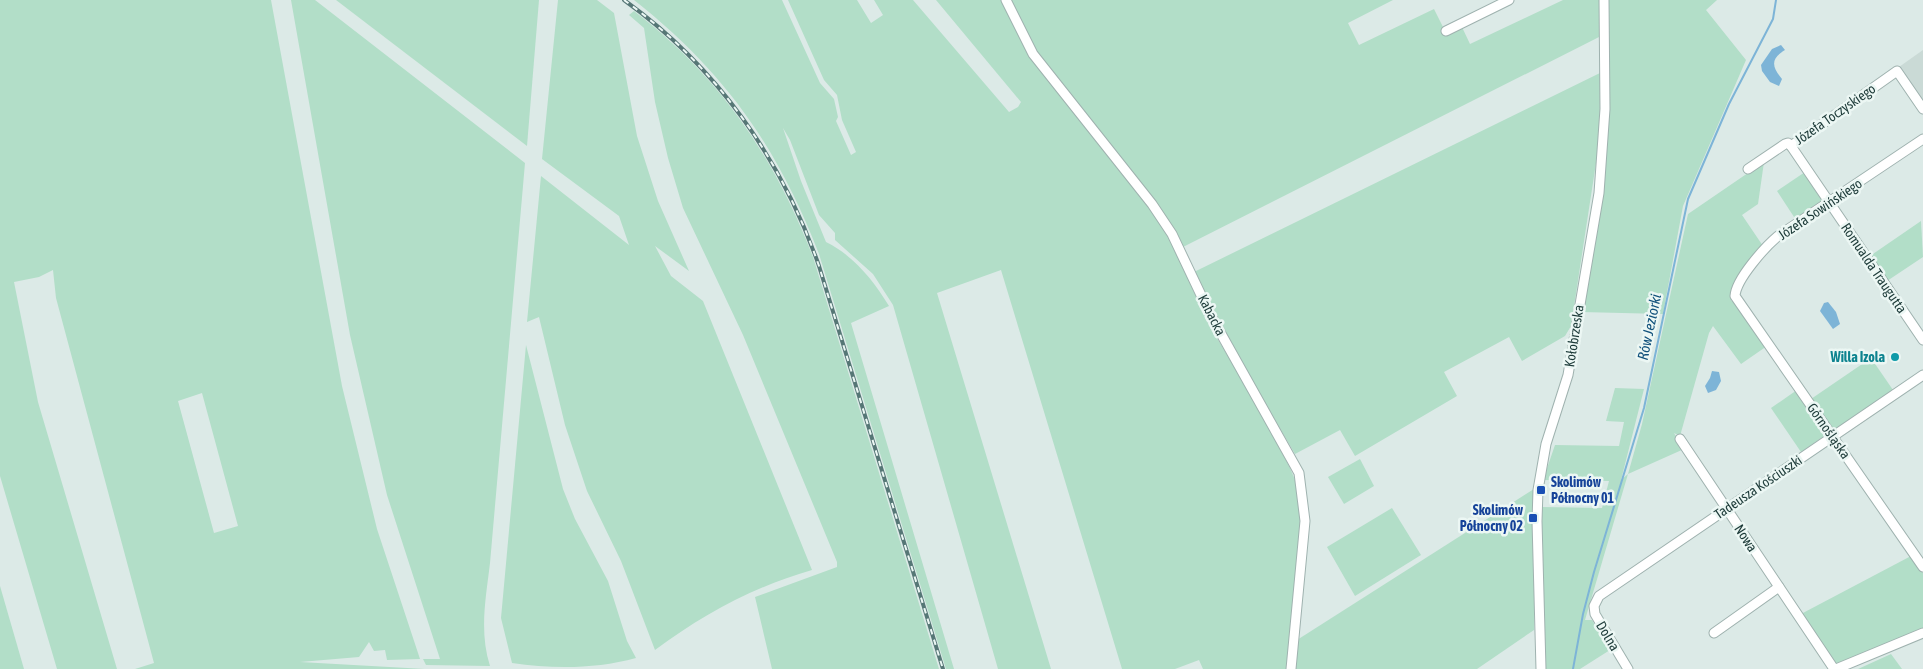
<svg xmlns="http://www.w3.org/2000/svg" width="1923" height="669" viewBox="0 0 1923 669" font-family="'Asap Condensed',sans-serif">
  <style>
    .built { fill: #cadad6 }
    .green { fill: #b2dec8; fill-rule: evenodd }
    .water { fill: #7db4d7 }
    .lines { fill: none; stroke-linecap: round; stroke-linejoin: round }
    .stream { stroke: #7db4d7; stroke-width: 2 }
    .minor-casing { stroke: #9fb2af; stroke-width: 11 }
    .minor { stroke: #fff; stroke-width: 9 }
    .rail-casing { stroke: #567776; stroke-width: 4 }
    .rail { stroke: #ecf7f4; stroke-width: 2; stroke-dasharray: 5.5; stroke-linecap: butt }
    .culture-dot { fill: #0f9aa8; stroke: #ecf7f4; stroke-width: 2 }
    .transit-dot { fill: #1a4fb4; stroke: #ecf7f4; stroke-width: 2 }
    .labels { text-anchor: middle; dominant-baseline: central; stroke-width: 5; stroke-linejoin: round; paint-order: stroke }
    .street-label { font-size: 14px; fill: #1d3b39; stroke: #ecf7f4 }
    .culture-label { font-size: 14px; font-weight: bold; fill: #0d838f; stroke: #ecf7f4; text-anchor: end }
    .transit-label { font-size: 14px; font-weight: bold; fill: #164399; stroke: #ecf7f4; text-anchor: start }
    .water-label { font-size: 15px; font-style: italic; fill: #12527c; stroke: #ecf7f4 }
  </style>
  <rect width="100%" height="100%" fill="#dceae7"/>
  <path class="built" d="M1923,50V103L1899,67Z"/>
  <g class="green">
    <path d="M0,0H271L342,386L377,529L420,659L387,660L385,650L374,651L369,642L359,657L300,662L425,669H135L154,663L56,298L53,270L39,277L14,282L38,402L117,669H57L0,476ZM202,393L238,526L214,533L178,401Z"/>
    <path d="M291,0H315L525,163L490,563C486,597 479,632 490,666L426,665L423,659H440L387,495L350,335Z"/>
    <path d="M336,0H539L527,146Z"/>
    <path d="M558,0H597L614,13L637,136L658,201L689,271L655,246L671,276L703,301L812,570C753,587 704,614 655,650L621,561L587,491L565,425L539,317L527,322L541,176L629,245L619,216L542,159Z"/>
    <path d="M634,0H782L820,83L834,99L838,117L836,121L851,155L856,152L842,120L837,95L824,80L788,0H857L871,23L883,15L874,0H913L1009,112L1018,107L1021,102L936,0H1001L1030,54L1149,206L1175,247L1205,318L1263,415L1290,468L1300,492L1301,517L1288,669H1203L1199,660L1175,669H1122L1001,270L937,293L1051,669H998L893,305L873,274L835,240V233L819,215L790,140L783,128L801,181L826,242C854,256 873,280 889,306L851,323L954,669H946L819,254C777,146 725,72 634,0Z"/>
    <path d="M1010,0H1393L1348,23L1359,45L1434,9L1446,33L1461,25L1470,44L1563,0H1601L1603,35L1183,247L1036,51Z"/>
    <path d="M1609,0H1717L1706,10L1746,60L1683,206L1663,314L1581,312L1606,162Z"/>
    <path d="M634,11C720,77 774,156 813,257L939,669H772L755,597L837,567V562L743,335L683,208L668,158L655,102L644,28L629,15Z"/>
    <path d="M1602,72L1598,150L1571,326L1565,336L1522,361L1509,337L1444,372L1457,396L1355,456L1340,430L1295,454L1217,322L1194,272Z"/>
    <path d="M1764,162L1758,204L1742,215L1763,246L1733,289L1731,301L1738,302L1767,346L1741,364L1713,326L1709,333L1680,436L1674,433L1684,449L1628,474L1585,620H1592L1610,650L1580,669H1543L1542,507L1602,508L1609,481L1543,480L1555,445L1619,446L1624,422L1606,421L1615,388L1644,389L1621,480L1628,474L1642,424L1688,214Z"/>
    <path d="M1805,172L1823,202L1796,220L1777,191Z"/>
    <path d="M1921,221L1923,257L1887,281L1870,256Z"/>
    <path d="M526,345L563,489L575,519L608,581L627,641L636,658C596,669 553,669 512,663L501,618Z"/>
    <path d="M1871,358L1893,390L1833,431L1811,399Z"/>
    <path d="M1797,390L1827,434L1801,452L1771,408Z"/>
    <path d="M1360,459L1374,486L1344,504L1328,477Z"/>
    <path d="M1534,489V630L1477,669H1296L1297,640Z"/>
    <path d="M1392,508L1421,555L1355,596L1327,547Z"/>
    <path d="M1911,556L1923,573V629L1836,665L1801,614Z"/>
    <path d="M0,586L24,669H0Z"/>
    <path d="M1891,654L1902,669H1858Z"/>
  </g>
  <g class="water">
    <path d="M1781,45L1785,50C1770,59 1772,67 1782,79L1779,86L1770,82L1762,71L1761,65L1772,49Z"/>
    <path d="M1828,302L1836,312L1840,324L1833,329L1820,311L1824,303Z"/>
    <path d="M1712,371L1719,372L1721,381L1716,390L1708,393L1705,386L1710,378Z"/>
  </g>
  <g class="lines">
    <path class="stream" d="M1573,669L1583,614L1594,572L1644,408L1688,199L1729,104L1773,19L1776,0"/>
    <defs>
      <g id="minor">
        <path d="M1006,0L1033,54L1152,204L1172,234L1210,314L1299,473L1305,521L1291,669"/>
        <path d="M1446,31L1509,0"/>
        <path d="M1923,139L1778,236C1765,247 1736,279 1735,296L1923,567"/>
        <path d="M1791,146L1923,340"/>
        <path d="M1748,169L1785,144L1788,143L1791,146L1897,71L1923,109"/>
        <path d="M1680,439L1834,669"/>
        <path d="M1714,633L1779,587"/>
        <path d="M1541,669L1537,521L1538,490L1546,444L1568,375L1599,193L1605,109L1604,0"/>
        <path d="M1628,669L1595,614L1594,606L1599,596L1923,375"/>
        <path d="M1836,669L1923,633"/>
      </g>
    </defs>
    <use href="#minor" class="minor-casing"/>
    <use href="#minor" class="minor"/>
    <defs>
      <path id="rail" d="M624,0C716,66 782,159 819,266L943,669"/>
    </defs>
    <use href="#rail" class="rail-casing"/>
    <use href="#rail" class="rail"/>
  </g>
  <circle class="culture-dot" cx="1895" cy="357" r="5"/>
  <g class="transit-dot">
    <rect x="1536" y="485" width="10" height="10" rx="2.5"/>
    <rect x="1528" y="513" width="10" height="10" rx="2.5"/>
  </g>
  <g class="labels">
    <g class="street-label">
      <text transform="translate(1835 114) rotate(-35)">Józefa Toczyskiego</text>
      <text transform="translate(1820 209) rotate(-34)">Józefa Sowińskiego</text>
      <text transform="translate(1874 268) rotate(56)">Romualda Traugutta</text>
      <text transform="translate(1212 315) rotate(63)">Kabacka</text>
      <text transform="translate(1574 336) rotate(-81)">Kołobrzeska</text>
      <text transform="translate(1829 431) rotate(55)">Górnośląska</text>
      <text transform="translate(1758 487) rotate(-34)">Tadeusza Kościuszki</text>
      <text transform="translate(1746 538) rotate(57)">Nowa</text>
      <text transform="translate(1608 636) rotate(59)">Dolna</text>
    </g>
    <g class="culture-label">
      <text x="1885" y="357">Willa Izola</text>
    </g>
    <g class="transit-label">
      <text x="1551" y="482">Skolimów<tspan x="1551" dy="16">Północny 01</tspan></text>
      <text x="1523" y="510" text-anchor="end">Skolimów<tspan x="1523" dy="16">Północny 02</tspan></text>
    </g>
    <g class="water-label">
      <text transform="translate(1649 327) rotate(-78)">Rów Jeziorki</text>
    </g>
  </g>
</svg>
